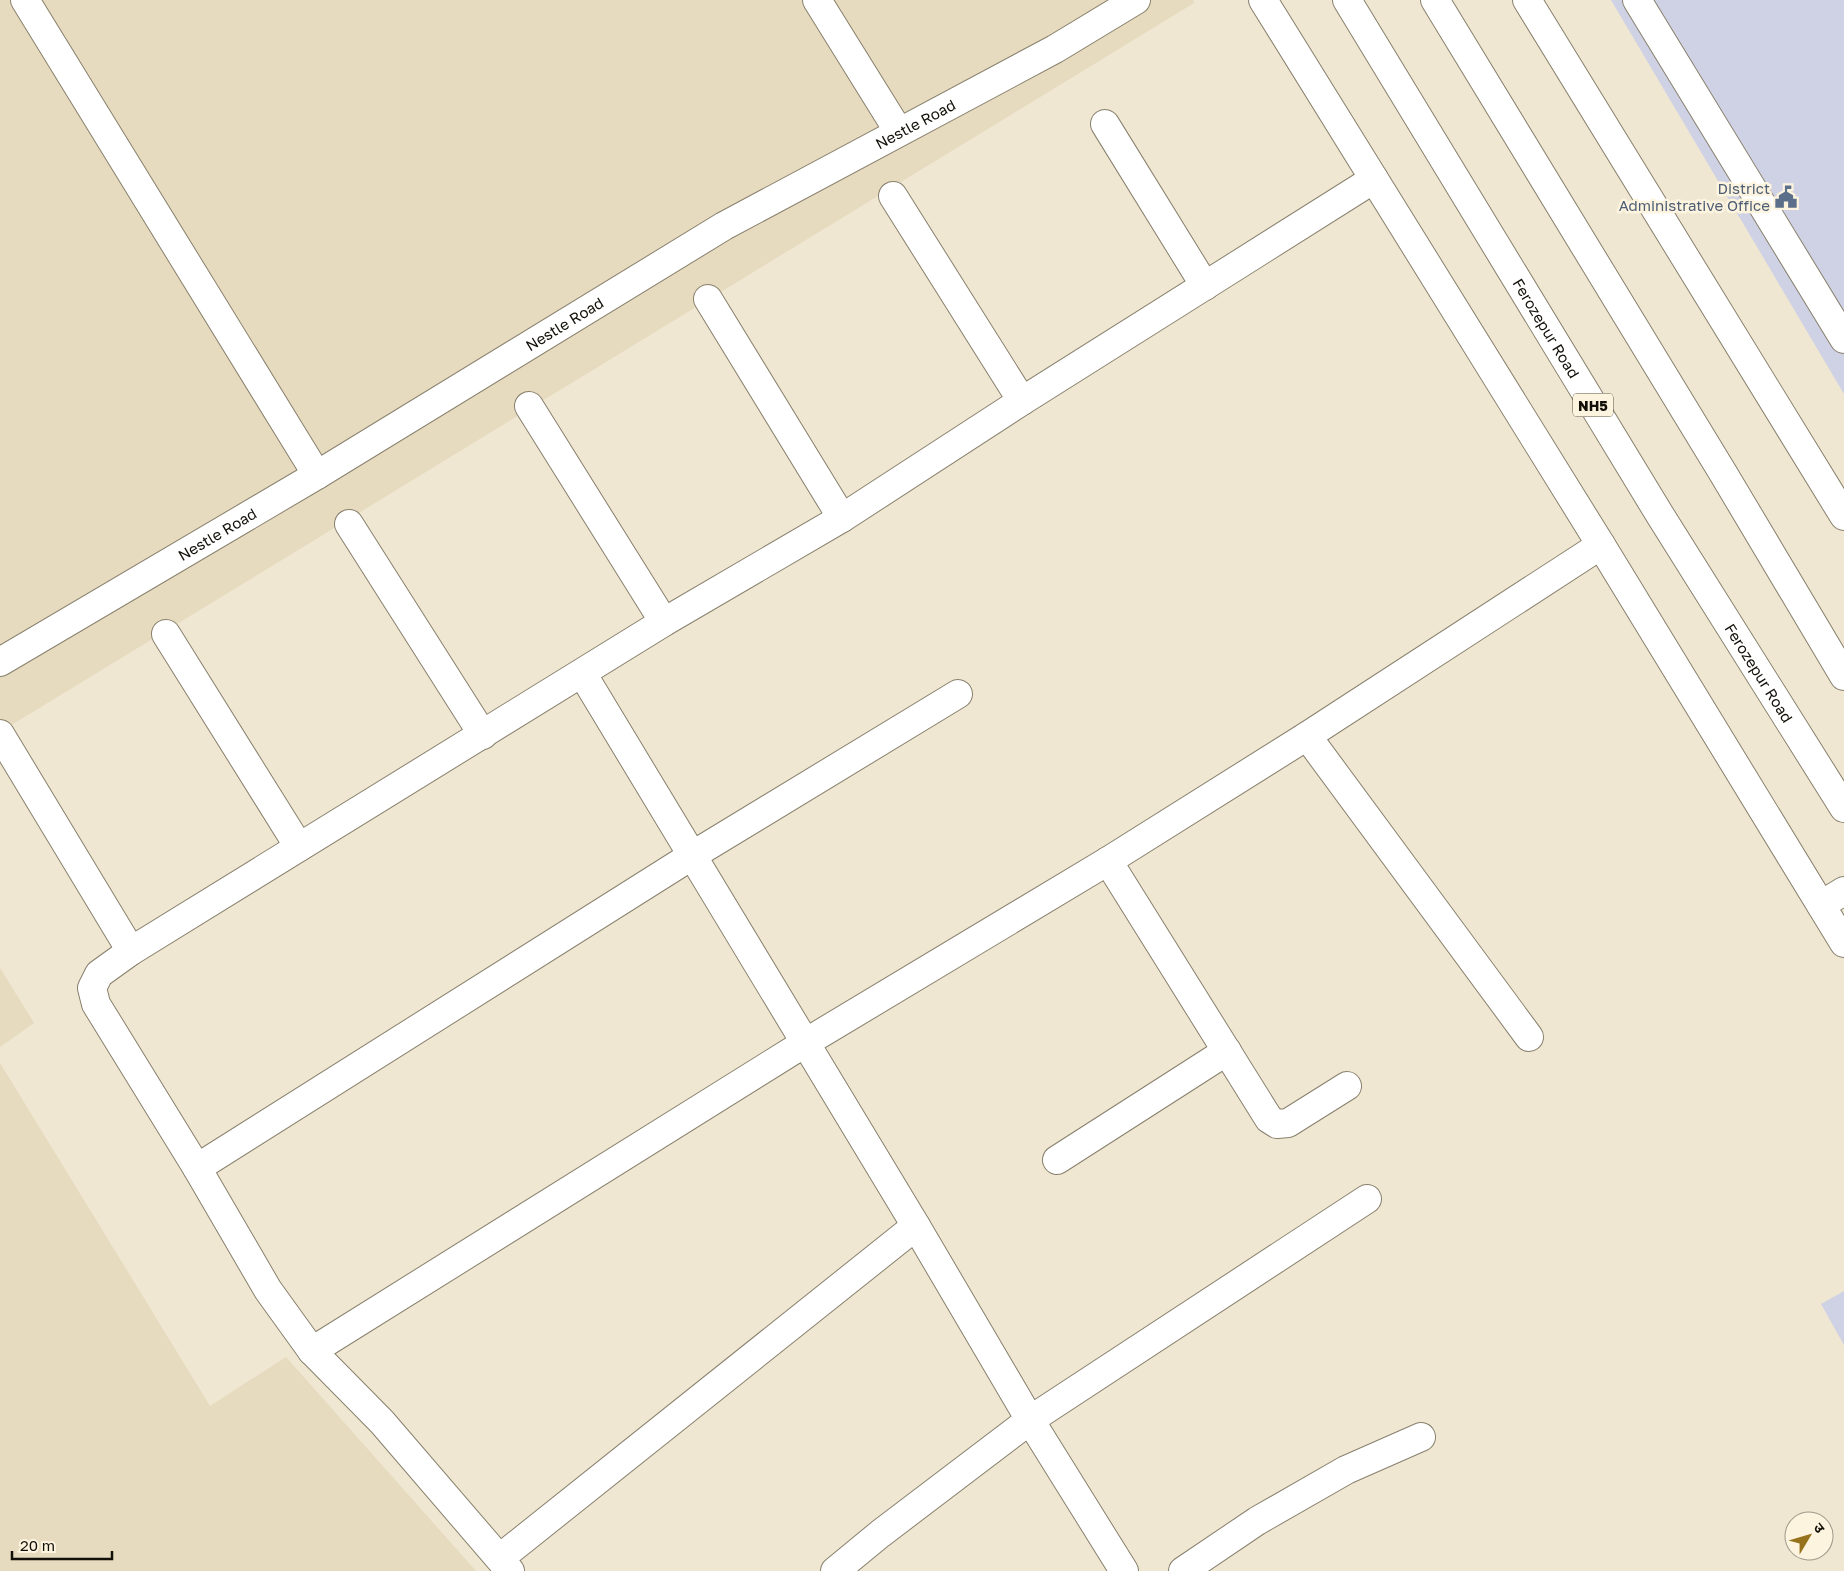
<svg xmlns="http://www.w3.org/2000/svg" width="1844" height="1571" viewBox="0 0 1844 1571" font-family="'Golos Text','Noto Sans Devanagari',sans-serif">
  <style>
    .built { fill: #e6dabf }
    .building { fill: #cfd1e5 }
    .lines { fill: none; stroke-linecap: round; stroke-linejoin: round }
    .minor-casing { stroke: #88806d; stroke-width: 30 }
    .highway-casing { stroke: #88806d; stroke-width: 30 }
    .minor { stroke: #fff; stroke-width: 28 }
    .highway { stroke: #fff; stroke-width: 28 }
    .labels { text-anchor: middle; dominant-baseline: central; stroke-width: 5; stroke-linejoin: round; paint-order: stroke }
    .shield { fill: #fdf4df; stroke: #595449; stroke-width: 1 }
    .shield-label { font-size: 14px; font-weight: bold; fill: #131009 }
    .street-label { font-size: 15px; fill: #131009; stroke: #fdf4df }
    .service-label { font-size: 15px; fill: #4e5e75; stroke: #fdf4df; text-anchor: end }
  </style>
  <rect width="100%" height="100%" fill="#efe7d2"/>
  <g class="built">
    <path d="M0,0H1193L1194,3L0,732Z"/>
    <path d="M0,968L34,1023L0,1047Z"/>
    <path d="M0,1063L210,1406L286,1357L476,1571H0Z"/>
  </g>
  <g class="building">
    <path d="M1611,0H1844V394Z"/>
    <path d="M1844,1291V1345L1821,1304Z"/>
  </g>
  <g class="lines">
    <defs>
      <g id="minor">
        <path d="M25,0L317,475"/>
        <path d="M817,0L899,132"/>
        <path d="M1263,0L1601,545L1844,943"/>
        <path d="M1527,0L1844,516"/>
        <path d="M1637,0L1844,339"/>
        <path d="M1105,124L1205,286"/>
        <path d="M893,196L1022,401"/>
        <path d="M708,299L842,518"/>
        <path d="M529,406L664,622"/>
        <path d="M349,524L483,735"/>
        <path d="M166,634L299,847"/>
        <path id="s1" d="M0,662L317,475L724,226L1055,49L1136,0"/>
        <path d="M582,673L916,1226L1030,1420L1124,1571"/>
        <path d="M0,734L131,951"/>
        <path d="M1307,736L1529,1037"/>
        <path d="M1108,861L1269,1119L1277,1124L1288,1123L1347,1086"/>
        <path d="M1821,905L1844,891"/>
        <path d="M1057,1160L1227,1051"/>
        <path d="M197,1168L693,855L958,694"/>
        <path d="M312,1351L805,1043L1108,861L1307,736L1601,545"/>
        <path d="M500,1558L916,1226"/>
        <path d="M510,1571L382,1422L312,1351L268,1290L197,1168L96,1004L92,988L99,974L131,951L664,622L842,518L1022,401L1374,179"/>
        <path d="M835,1571L880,1534L1030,1420L1367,1199"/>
        <path d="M1183,1571L1257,1521L1346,1470L1421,1437"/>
      </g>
      <g id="highway">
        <path id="s2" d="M1347,0L1660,515L1844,808"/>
        <path d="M1435,0L1723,473L1844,676"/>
      </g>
    </defs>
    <use href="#minor" class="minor-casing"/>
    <use href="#highway" class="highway-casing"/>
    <use href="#minor" class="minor"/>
    <use href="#highway" class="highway"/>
  </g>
  <defs>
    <symbol id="civic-bare" viewBox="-9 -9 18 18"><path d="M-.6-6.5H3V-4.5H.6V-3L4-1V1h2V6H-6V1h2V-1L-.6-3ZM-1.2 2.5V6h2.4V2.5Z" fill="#5c6f8a" stroke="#fdf4df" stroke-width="2.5" paint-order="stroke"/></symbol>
  </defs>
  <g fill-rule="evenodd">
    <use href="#civic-bare" x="1770" y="181" width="32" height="32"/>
  </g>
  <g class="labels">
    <rect class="shield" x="1573" y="393.5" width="40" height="23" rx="4"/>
    <g class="shield-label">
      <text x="1593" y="405">NH5</text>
    </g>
    <g class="street-label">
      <text stroke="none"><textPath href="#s1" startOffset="1062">Nestle Road</textPath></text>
      <text stroke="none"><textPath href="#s1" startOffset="658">Nestle Road</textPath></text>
      <text stroke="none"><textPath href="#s2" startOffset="384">Ferozepur Road</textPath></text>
      <text stroke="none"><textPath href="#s1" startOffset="252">Nestle Road</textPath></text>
      <text stroke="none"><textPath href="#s2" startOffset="789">Ferozepur Road</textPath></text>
    </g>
    <g class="service-label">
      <text x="1770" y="188">District<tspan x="1770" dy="17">Administrative Office</tspan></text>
    </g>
  </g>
  <g transform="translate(1809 1536) rotate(52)"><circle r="24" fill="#fdf4df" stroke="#9f9989"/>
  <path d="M0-4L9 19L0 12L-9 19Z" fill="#97721c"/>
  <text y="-8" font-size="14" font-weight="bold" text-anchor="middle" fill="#131009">उ</text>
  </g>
  <path d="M12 1551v8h100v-8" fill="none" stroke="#131009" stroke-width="2.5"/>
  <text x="20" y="1551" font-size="15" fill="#131009" stroke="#fdf4df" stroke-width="4" paint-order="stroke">20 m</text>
</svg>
